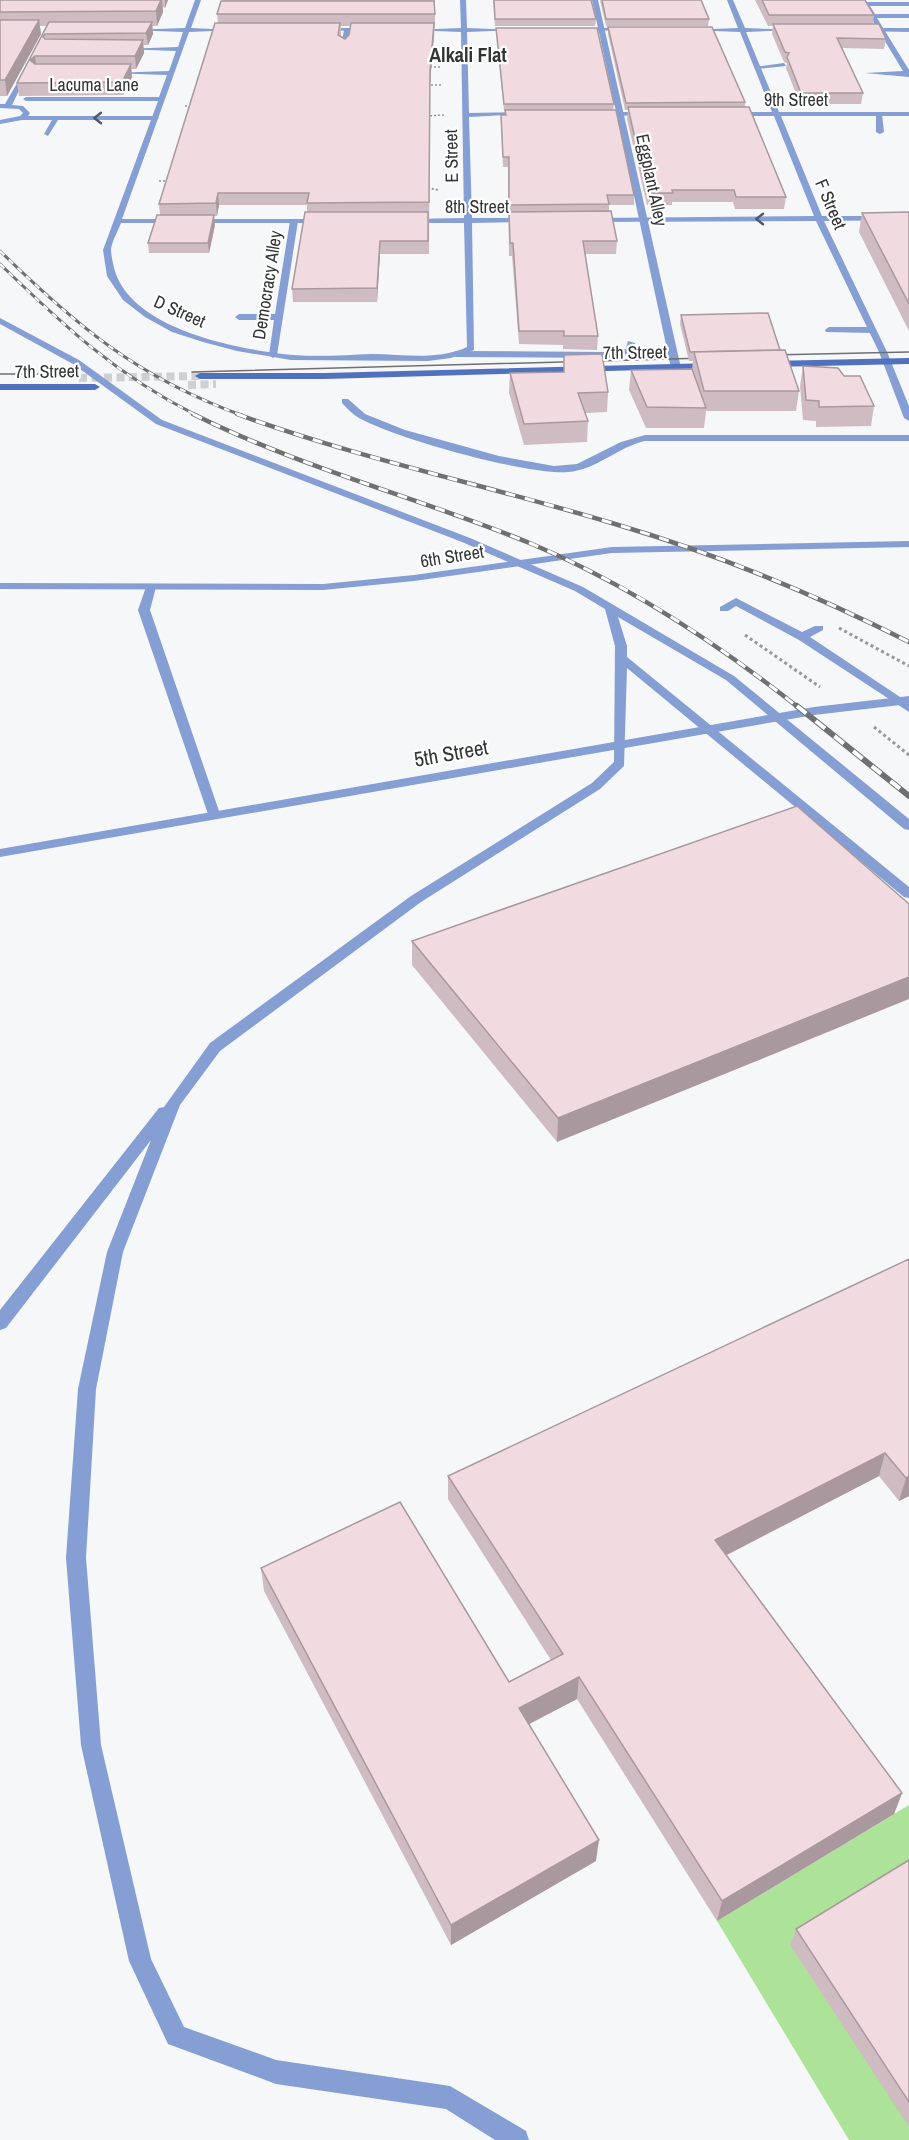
<svg xmlns="http://www.w3.org/2000/svg" width="909" height="2140" viewBox="0 0 909 2140" font-family="'Archivo Narrow',sans-serif">
  <style>
    .green { fill: #ade399 }
    .lines { fill: none; stroke-linecap: round; stroke-linejoin: round }
    .secondary-tunnel { stroke: #ced0d1; stroke-width: 8; stroke-dasharray: 8 4.5; stroke-linecap: butt }
    .path-far2 { stroke: #979899; stroke-width: 1.5; stroke-dasharray: 2 2; stroke-linecap: butt }
    .path-far1 { stroke: #979899; stroke-width: 2; stroke-dasharray: 2 2; stroke-linecap: butt }
    .path { stroke: #979899; stroke-width: 3; stroke-dasharray: 3 3; stroke-linecap: butt }
    .service { fill: #859ed3; fill-rule: evenodd }
    .minor { fill: #859ed3; fill-rule: evenodd }
    .secondary { fill: #5071be; fill-rule: evenodd }
    .tram { stroke: #6f7171; stroke-width: 1.5 }
    .rail-far2-casing { stroke: #6f7171; stroke-width: 3 }
    .rail-far1-casing { stroke: #6f7171; stroke-width: 4.5 }
    .rail-casing { stroke: #6f7171; stroke-width: 6 }
    .rail-far2 { stroke: #fff; stroke-width: 2; stroke-dasharray: 6; stroke-linecap: butt }
    .rail-far1 { stroke: #fff; stroke-width: 3; stroke-dasharray: 10; stroke-linecap: butt }
    .rail { stroke: #fff; stroke-width: 4; stroke-dasharray: 12; stroke-linecap: butt }
    .wall { fill: #cfbcc2; fill-rule: evenodd }
    .shaded-wall { fill: #a9999e }
    .building { fill: #f1dbe1; stroke: #a9999e; stroke-width: 1.5 }
    .oneway { stroke: #50596c }
    .labels { text-anchor: middle; dominant-baseline: central; stroke-width: 4.5; stroke-linejoin: round; paint-order: stroke }
    .far-street-label { font-size: 18px; fill: #333434; stroke: #fff }
    .far-quarter-label { font-size: 20px; font-weight: bold; fill: #333434; stroke: #fff }
    .street-label { font-size: 21px; fill: #333434; stroke: #fff }
  </style>
  <rect width="100%" height="100%" fill="#f5f7f8"/>
  <path class="green" d="M909,1805V2140H849L717,1921Z"/>
  <g class="lines">
    <g class="secondary-tunnel">
      <path d="M79,378L200,376"/>
      <path d="M188,385L216,384"/>
    </g>
    <g class="path-far2">
      <path d="M426,67H440"/>
      <path d="M427,85H443"/>
      <path d="M185,106H193"/>
      <path d="M426,116L445,115"/>
      <path d="M159,181H168"/>
    </g>
    <path class="path-far1" d="M424,187L438,190"/>
    <g class="path">
      <path d="M839,628L909,666"/>
      <path d="M745,635L820,687"/>
      <path d="M874,727L909,755"/>
    </g>
    <g class="service">
      <path d="M592,0H598L681,368L676,371L671,368Z"/>
      <path d="M860,0L867,2H909V6H870L875,14H909V18H877L909,70V77L865,73L903,71Z"/>
      <path d="M347,28L350,30L347,46L344,48L341,46L344,30Z"/>
      <path d="M784,63L786,66L757,69L754,67Z"/>
      <path d="M27,66L30,68L12,105L23,106L30,113L28,116H156L159,118L156,120H58L48,136L44,134L52,120H22L0,124V120L20,116L23,113L19,109L0,108V104H5Z"/>
      <path d="M879,112L882,114L884,132L880,134L876,132V114Z"/>
      <path d="M294,219L298,221L277,355L273,358L269,355L274,320H239L235,317L239,314H275L290,221Z"/>
      <path d="M0,318L79,360L162,420L470,538L583,587L734,676L909,819V830L904,829L726,680L618,617L627,646V657L909,887V898L904,897L627,668L624,766L600,789L421,902L220,1051L180,1105L123,1252L96,1389L86,1558L101,1745L151,1959L184,2027L276,2060L450,2086L526,2131L529,2140H495L446,2109L276,2084L168,2044L129,1961L81,1745L66,1558L78,1389L107,1252L151,1140L6,1328L0,1330V1310L159,1108L164,1107L210,1043L411,896L592,783L614,762L615,646L605,609L575,591L462,542L156,424L73,364L0,324Z"/>
      <path d="M829,327H872L876,330L872,333L826,332L825,330Z"/>
      <path d="M628,341L635,343L633,353L607,358L456,357L452,354L456,351L607,352L626,349Z"/>
      <path d="M342,399H348L365,414L405,430L499,456L554,466L577,464L621,442L645,435H909V441H645C618,447 596,470 568,472C526,475 397,439 359,418C352,414 347,408 342,403Z"/>
      <path d="M151,584L156,587L150,610L220,814L219,817L214,818L208,814L138,610L146,587Z"/>
      <path d="M736,598L802,632L815,626H823V630L810,637L909,703V712L799,640L736,606L728,611H720V607Z"/>
    </g>
    <g class="minor">
      <path d="M195,0H201L191,28L234,30L189,32L122,219H323L327,221L323,223H121C118,231 112,241 111,249C111,253 112,259 113,263C124,329 239,350 294,355C320,357 346,355 372,354C403,354 437,361 467,347L464,223H410L406,221L410,219L464,218L461,32L411,30L461,28L460,0H466L467,28L519,30L467,32L469,113L523,112L526,114L469,117L472,218H527L531,220L527,222L472,223L474,350L451,358L428,361L291,360L237,351L203,342L172,332L145,317L123,300L107,276L103,250L158,101H26L23,99L26,97H159L167,75L109,73L169,71L176,51L122,49L178,47L183,32L129,30L185,28Z"/>
      <path d="M727,0H733L745,28L795,30L746,32L779,112H909V116H781L822,216H909V220L824,221L887,352L909,406V421L904,418L879,352L816,221L593,222L589,220L593,218L814,216L774,116H733L730,114L733,112H772L740,32L690,30L738,28Z"/>
      <path d="M321,28H369L372,30L319,31Z"/>
      <path d="M579,28H627L630,30L577,31Z"/>
      <path d="M861,28H909V32L859,31Z"/>
      <path d="M598,112H646L649,114L646,116L596,115Z"/>
      <path d="M909,541V547L612,553L414,581L323,590L0,589V583L323,584L414,575L612,547Z"/>
      <path d="M909,696V704L814,715L0,857V849L814,707Z"/>
    </g>
    <g class="secondary">
      <path d="M909,358V364L770,367L766,364L770,361Z"/>
      <path d="M713,363L717,366L716,368L325,379H200L195,376L200,373H325Z"/>
      <path d="M0,384H95L100,387L95,390H0Z"/>
    </g>
    <g class="tram">
      <path d="M771,355L909,352"/>
      <path d="M192,372L705,358"/>
      <path d="M0,374H71"/>
    </g>
    <defs>
      <g id="rail-far2">
        <path d="M0,251C78,327 137,377 241,415"/>
        <path d="M0,264C63,325 116,375 196,415"/>
      </g>
      <g id="rail-far1">
        <path d="M193,414C301,468 420,498 532,544C629,585 717,643 799,708"/>
        <path d="M237,414C360,459 490,486 615,524C717,554 814,594 909,642"/>
      </g>
      <path id="rail" d="M797,706L909,796"/>
    </defs>
    <use href="#rail-far2" class="rail-far2-casing"/>
    <use href="#rail-far1" class="rail-far1-casing"/>
    <use href="#rail" class="rail-casing"/>
    <use href="#rail-far2" class="rail-far2"/>
    <use href="#rail-far1" class="rail-far1"/>
    <use href="#rail" class="rail"/>
  </g>
  <g class="wall">
    <path d="M0,0H168L165,8L163,7V12L157,26H152L153,34L148,45H143L144,53L136,69H131L132,77L123,95L19,96L17,83L46,26H40L41,34L7,96H0Z"/>
    <path d="M223,0H435V26L430,83L429,254H380L377,302H293L292,289L307,212V205H219L217,216H214L215,225L209,253H149L148,243L160,215L159,204L218,23L217,14ZM341,26H351L349,35L345,39L341,36Z"/>
    <path d="M493,0L596,19L595,26H495Z"/>
    <path d="M600,0H701L709,19L708,26H606Z"/>
    <path d="M755,0H865L874,15L873,24L886,39L884,49L842,48L863,93L861,104H800L786,68L787,63L784,62L772,34L773,26H768Z"/>
    <path d="M608,27L745,102V107L786,197L784,209H735L733,202H672V205H647L627,119L628,110H625L608,34Z"/>
    <path d="M496,28L614,104L613,110L634,195V205H609V211L617,241L616,254H585L598,336L597,350L563,349V345L519,344L512,256H509L508,167H503L501,115H505V111H504Z"/>
    <path d="M909,212V331L859,232L862,213Z"/>
    <path d="M681,315L780,350L799,391L796,411H706L704,428H646L629,390L631,370H692L693,361H689L680,324Z"/>
    <path d="M564,355L608,392L607,412L585,413L588,421L587,442L524,445L509,393L510,373L564,372Z"/>
    <path d="M803,366L844,376L874,406L871,426L816,427V421L803,420L800,386Z"/>
    <path d="M797,806L557,1142L412,965V941Z"/>
    <path d="M909,1259V1496L899,1501L879,1476L727,1555L902,1793L894,1814L717,1921L577,1699L528,1724L596,1861L451,1945L264,1591L261,1568L509,1682L551,1660L448,1499V1476Z"/>
    <path d="M909,1860V2127L790,1945L796,1929Z"/>
  </g>
  <g class="shaded-wall">
    <path d="M161,0H162L163,12L157,26L156,11Z"/>
    <path d="M165,0H168L165,8Z"/>
    <path d="M39,20L41,34L7,96L5,80Z"/>
    <path d="M152,22L153,34L148,45L146,33Z"/>
    <path d="M434,23V34L430,83L429,215L430,71Z"/>
    <path d="M143,40L144,53L136,69L135,56Z"/>
    <path d="M35,56L37,69L30,60Z"/>
    <path d="M131,64L132,77L123,95L122,82Z"/>
    <path d="M218,193L219,205L217,216L216,203Z"/>
    <path d="M214,215L215,225L209,253L208,243Z"/>
    <path d="M380,241V254L377,302V288Z"/>
    <path d="M909,977V999L557,1142L558,1118Z"/>
    <path d="M885,1453L879,1476L711,1563L715,1540Z"/>
    <path d="M909,1476V1496L899,1501L906,1478Z"/>
    <path d="M579,1677L577,1699L518,1730L519,1708Z"/>
    <path d="M902,1793L894,1814L717,1921L722,1901Z"/>
    <path d="M599,1840L596,1861L451,1945V1925Z"/>
  </g>
  <g class="building">
    <path d="M0,0H161L156,11L0,12Z"/>
    <path d="M494,0H591L596,19H495Z"/>
    <path d="M602,0H701L709,19H606Z"/>
    <path d="M762,0H865L874,15H769Z"/>
    <path d="M221,1H434L435,14H217Z"/>
    <path d="M0,20H39L5,80H0Z"/>
    <path d="M49,22H152L146,33L45,34L43,37L45,39L143,40L135,56H35L30,60L35,64H131L122,82L17,83Z"/>
    <path d="M215,23H340L338,35L345,39L349,35L351,23H434L430,71L429,202L307,203L309,193H218L216,203L159,204Z"/>
    <path d="M773,24H879L886,39L837,38L863,93H801L787,57L789,53L785,52Z"/>
    <path d="M608,27H712L745,102L626,103Z"/>
    <path d="M496,28H597L614,104H504Z"/>
    <path d="M628,107H749L786,197H736L734,190H672L673,193H647Z"/>
    <path d="M505,110H616L634,195H607L609,204L509,205V157H503L501,115H506Z"/>
    <path d="M611,211L617,241H583L598,336H564V331H519L513,243H510L509,212Z"/>
    <path d="M305,212H428V241H380L377,288L292,289Z"/>
    <path d="M909,212V304L862,213Z"/>
    <path d="M157,215H214L208,243H148Z"/>
    <path d="M768,313L780,350L690,352L681,315Z"/>
    <path d="M785,350L799,391H704L694,352Z"/>
    <path d="M602,354L608,392L578,393L588,421L524,424L510,373L564,372V355Z"/>
    <path d="M803,366L838,368L844,376H860L874,406L819,407V401L806,400Z"/>
    <path d="M692,369L706,408L647,407L631,370Z"/>
    <path d="M797,806L909,904V977L558,1118L412,941Z"/>
    <path d="M909,1259V1476L906,1478L885,1453L715,1540L902,1793L722,1901L579,1677L519,1708L599,1840L451,1925L261,1568L400,1502L509,1682L563,1654L448,1476Z"/>
    <path d="M909,1860V2102L796,1929Z"/>
  </g>
  <defs><path id="oneway-chevron" d="M-2-3.5L2.5 0L-2 3.5" fill="none" stroke-width="1.6" stroke-linecap="round" stroke-linejoin="round" transform="scale(1.5)"/></defs>
  <g class="oneway">
    <use href="#oneway-chevron" transform="translate(98 118) rotate(180)"/>
    <use href="#oneway-chevron" transform="translate(760 219) rotate(180)"/>
  </g>
  <g class="labels">
    <g class="far-street-label">
      <text x="94" y="84">Lacuma Lane</text>
      <text x="796" y="99">9th Street</text>
      <text transform="translate(451 156) rotate(-91)">E Street</text>
      <text transform="translate(652 180) rotate(78)">Eggplant Alley</text>
      <text transform="translate(831 204) rotate(67)">F Street</text>
      <text x="477" y="206">8th Street</text>
      <text transform="translate(267 285) rotate(-81)">Democracy Alley</text>
      <text transform="translate(180 311) rotate(24)">D Street</text>
      <text transform="translate(635 352) rotate(-1)">7th Street</text>
      <text transform="translate(47 371) rotate(-1)">7th Street</text>
      <text transform="translate(452 556) rotate(-9)">6th Street</text>
    </g>
    <g class="far-quarter-label">
      <text x="468" y="54">Alkali Flat</text>
    </g>
    <g class="street-label">
      <text transform="translate(451 753) rotate(-10)">5th Street</text>
    </g>
  </g>
</svg>
